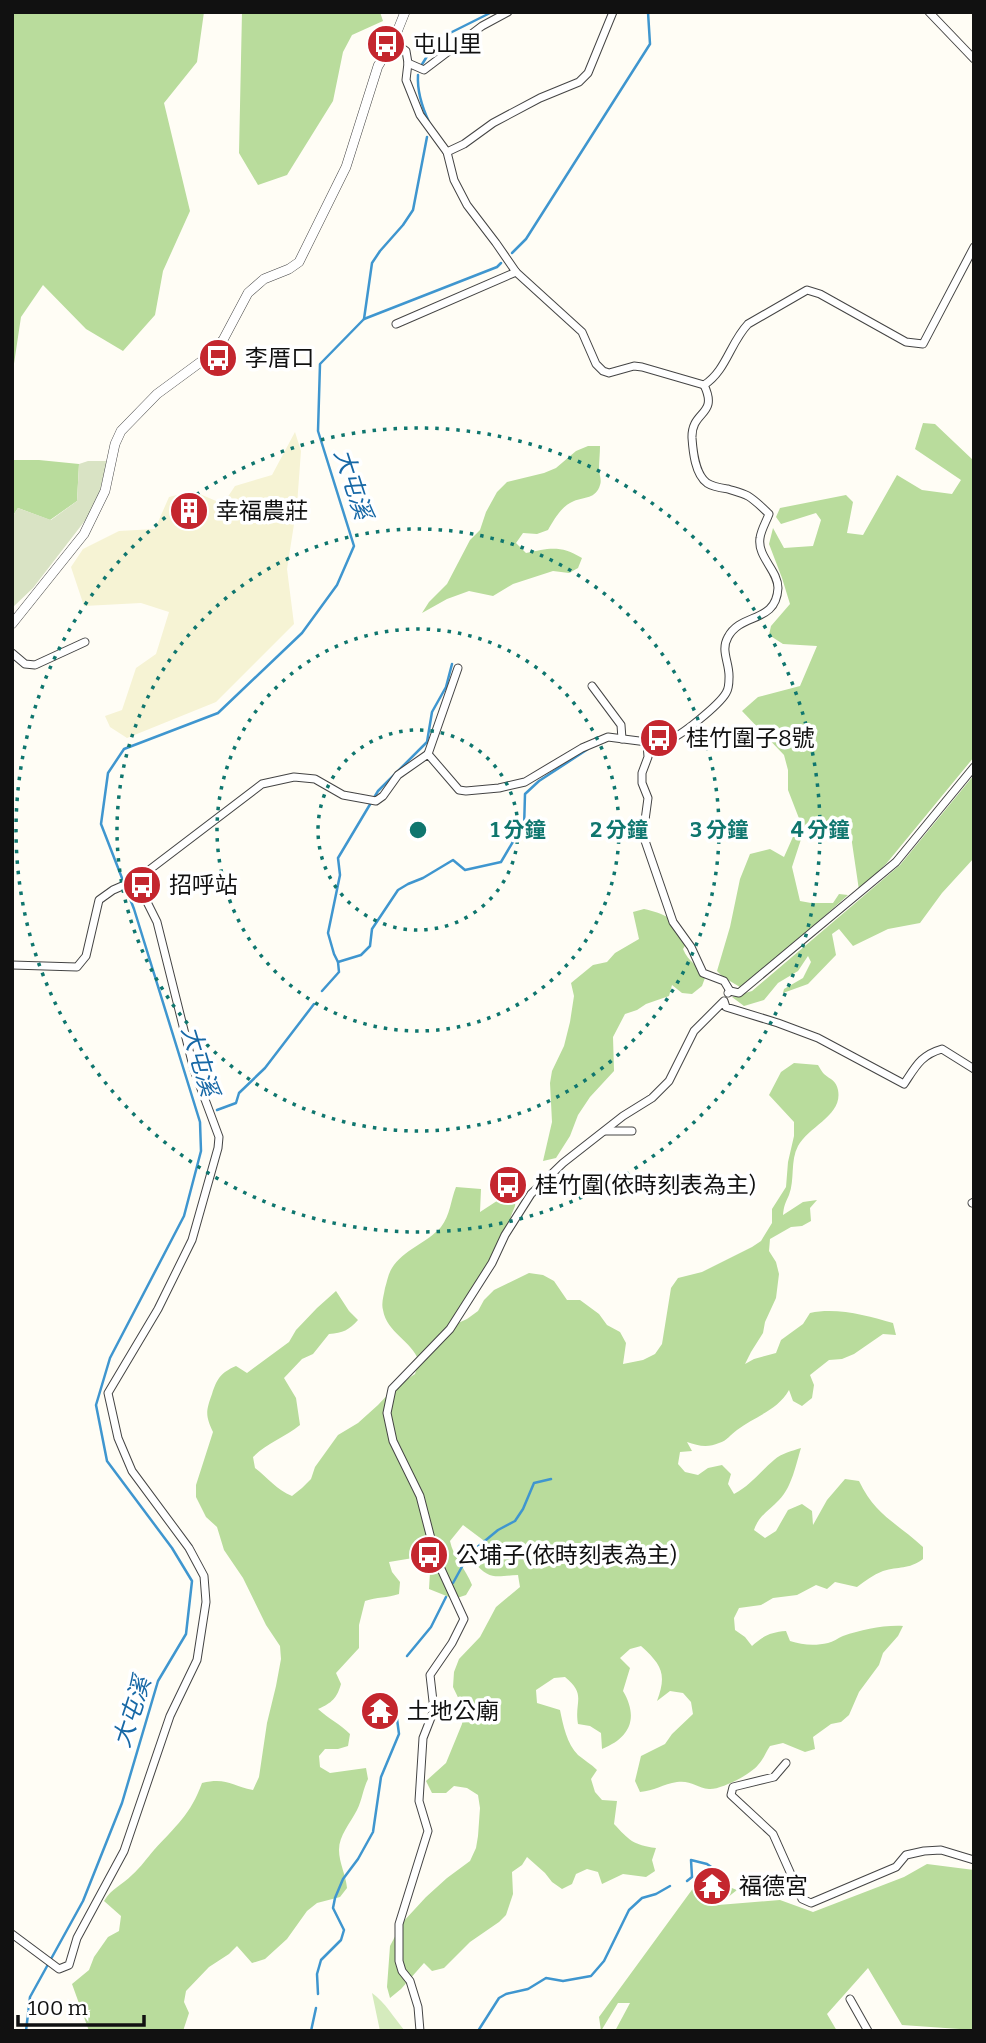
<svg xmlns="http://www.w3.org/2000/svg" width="986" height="2043" viewBox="0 0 986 2043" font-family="Bitter,'Noto Sans TC',serif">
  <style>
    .farmland { fill: #f6f3d4 }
    .green { fill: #d5ebbd }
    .forest { fill: #b9dc9c }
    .cemetery { fill: #d9e3c4 }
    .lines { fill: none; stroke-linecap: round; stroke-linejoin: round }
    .stream { stroke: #3f96cf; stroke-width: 2.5 }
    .minor-casing { stroke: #444; stroke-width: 9 }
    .tertiary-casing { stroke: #444; stroke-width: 10 }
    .minor { stroke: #fff; stroke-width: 7 }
    .tertiary { stroke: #fff; stroke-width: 9 }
    .ring { fill: none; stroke: #0f766e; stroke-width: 3.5; stroke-dasharray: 3.5 7 }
    .labels { text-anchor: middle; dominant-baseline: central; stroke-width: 7; stroke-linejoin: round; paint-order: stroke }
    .poi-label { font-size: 23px; fill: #111; stroke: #fff; text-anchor: start }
    .water-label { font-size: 24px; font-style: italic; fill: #1768a6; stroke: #fff }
    .centre { fill: #0f766e; stroke: #fff; stroke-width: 3.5 }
    .ring-label { font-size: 21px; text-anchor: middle; font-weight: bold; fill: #0f766e; stroke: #fff; stroke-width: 7; stroke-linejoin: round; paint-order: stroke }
  </style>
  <rect width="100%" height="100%" fill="#fffdf5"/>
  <path class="farmland" d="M295,432L301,451L297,505L287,569L294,624L216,702L127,738L110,727L105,716L122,710L136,668L156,654L169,612L141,603L84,606L71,567L83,549L119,531L155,529L169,497L193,491L223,504L235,486L272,475Z"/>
  <path class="green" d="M372,1993C385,2002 394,2018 405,2031H380Z"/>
  <g class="forest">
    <path d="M12,12H204L197,62L164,103L190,211L163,271L155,315L123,351L86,329L43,285L21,317L12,377Z"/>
    <path d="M242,12H380L383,21L352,35L343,52L333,101L287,175L258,185L239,153Z"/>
    <path d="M923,423L935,424L974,461V757L886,864L859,890L851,836L825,834L805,827L792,867L800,901L811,903H833L839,894L848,895L790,947L740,987L723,977L717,971L730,927L740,879L750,854L770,849L784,857L800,821L788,790V770L784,755L742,711L758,697L800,686L817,646L783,644L769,635L771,626L790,604L782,578L769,544L773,528L784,548L813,546L821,520L816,513L781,524L776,517L780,508L846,495L853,502L847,533L863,535L897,475L922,490L952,494L961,480L915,449Z"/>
    <path d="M588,446H600C600,454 599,461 599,469C599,474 602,480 600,485C596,499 584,497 574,501C561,506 554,520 548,530L537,534L523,533L516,543L526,553C549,548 561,545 582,558L578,568L569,573L553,571L513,584L493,596L469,591L447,599L422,613L429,602L447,584L470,540L480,530L486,512L497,492L507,482L544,473L556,468L576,451Z"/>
    <path d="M12,460H39L79,464L77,501L50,520L18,508L12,517Z"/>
    <path d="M974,775V858L942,893L920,923L888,929L853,946L839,929L832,934L836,955L808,984L783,993L784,989L803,978L811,962L808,956L798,971L778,983L764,1000L744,1006L732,997L752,991L900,865Z"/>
    <path d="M644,909C663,913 680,921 689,939L683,949C689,963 697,964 706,975L702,986L692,994L682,993L672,985L669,996L646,1004L637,1010L625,1014L613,1037L614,1071L590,1097L578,1115L570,1136L556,1158L543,1161L552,1122L550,1083L552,1071L564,1046L570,1022L574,996L571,983L593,965L607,962L615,953L639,939L633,912Z"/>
    <path d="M794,1063L818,1065C820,1068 822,1072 824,1074C831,1080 836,1080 838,1090C843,1115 809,1126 798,1146C790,1161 795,1179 789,1195C785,1204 784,1205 783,1215L803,1202L817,1200L810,1208L811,1221L802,1226L791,1227L770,1239L769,1251L776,1262L779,1274L776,1298L765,1322L763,1333L751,1352L745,1364L754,1359L776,1353L781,1340L803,1324L810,1313C837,1307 868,1316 893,1323L896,1335L883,1334L854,1354L842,1359L829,1360L810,1375L814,1385L812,1398L802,1406L793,1401L789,1390C777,1411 755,1416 737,1430C731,1434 727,1441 719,1443C708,1448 698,1446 687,1442L692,1451L680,1452L678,1464L685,1472L698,1475L708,1468L722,1465L731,1474L728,1484L734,1494C750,1486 760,1472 774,1460C782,1453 792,1451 801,1448C796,1464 792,1487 779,1500C769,1511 759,1515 754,1530L765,1538L776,1531L788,1510L802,1504L812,1511L813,1525L827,1500L845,1479L859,1481C875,1515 897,1523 923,1547V1559C908,1570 899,1566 883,1571C873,1575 865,1581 857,1587L835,1582L827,1589L816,1585L797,1595L773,1598L761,1605L739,1608L734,1618L735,1630L745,1637L752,1646C763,1636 771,1632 786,1631L790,1641C802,1645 815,1646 828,1643C833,1642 838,1638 843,1636C862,1630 882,1625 903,1626L898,1636L883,1653L879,1665L859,1692L849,1715L841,1722L831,1724L813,1737L815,1749L805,1752L783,1743L770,1746C766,1752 763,1760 758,1765C751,1774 721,1790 709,1789C697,1788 691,1780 677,1782C663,1784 654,1791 640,1792L635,1781L641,1756L665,1744L672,1734L693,1714L691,1702L683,1693L670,1691L657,1701C667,1674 662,1665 641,1646L630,1649L620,1658L630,1668L623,1691C639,1718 630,1738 602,1749L601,1733L590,1726L578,1724C574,1701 587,1695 565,1677L554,1678L536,1690L537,1703L560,1710C563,1725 567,1744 578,1755C584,1760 591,1764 597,1770L591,1779L595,1792L602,1800L617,1801L614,1824C629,1840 633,1845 656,1848L652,1860L655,1871L646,1877L623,1874L602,1884L598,1872L587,1869L576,1874L572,1884L562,1889L552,1882L545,1873L527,1857L522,1865L512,1872L513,1894L506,1915L499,1922L470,1942L444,1968L432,1971L424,1963L401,1989L390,1998L387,1987L390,1946L402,1923L426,1897L447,1878L470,1861L476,1848L478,1836L480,1808L478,1795L467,1788L454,1786L446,1793H432L426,1781L446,1763L462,1724L464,1710L453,1687L454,1672L459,1659L480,1637L496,1607L520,1587L518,1575C496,1576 490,1581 474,1562L484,1553L483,1540L463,1525L450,1541C453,1557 466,1569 472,1585L466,1595L454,1599L429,1589L430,1572L424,1558H413L389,1562L392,1572L400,1582L399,1594C387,1598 377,1597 365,1601L359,1625V1648L336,1673L341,1684C337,1698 332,1703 318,1709C329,1719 340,1724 350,1734L348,1746L338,1749H325L319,1756L320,1767L330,1773L366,1768L368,1779C363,1789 362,1800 357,1810C350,1824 339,1835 339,1850C339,1863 346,1875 347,1888L340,1897L317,1903L307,1911L287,1939L265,1959L252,1963L237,1946L229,1954L209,1967L186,1991L184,2002L189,2013L183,2031H89L72,1984L89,1970L94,1957L108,1937L119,1931L121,1916L104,1901C112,1888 122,1885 132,1875C141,1867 147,1858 154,1850C175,1827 191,1814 202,1783C227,1777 231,1786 253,1790L259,1777L267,1723L276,1686L281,1659L280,1646L266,1625L243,1578L224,1550L217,1527L206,1517L196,1497V1485L213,1432C205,1415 206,1411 212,1394C217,1379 220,1373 236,1366L247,1373L289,1342L296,1330L317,1308L336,1291L349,1311L358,1320C349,1330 343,1333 329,1334L313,1354L302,1359L284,1378L296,1398L300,1425C285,1437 267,1443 253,1457L255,1468C268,1478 277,1490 292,1496L302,1488L311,1479L315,1467L338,1435L358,1423L378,1405L395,1387L415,1374L419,1361C411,1340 387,1333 383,1310C381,1303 384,1295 385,1288C387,1282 388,1274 392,1268C403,1250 427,1243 441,1227C450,1216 451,1199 456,1187L481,1189L480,1212L503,1197L516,1195L515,1206L511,1216L509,1229L473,1290L464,1299L460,1311L445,1329L467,1319L478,1311L484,1300L494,1290L529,1273L543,1275L554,1281L567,1300H580L599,1314L607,1325L620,1332L626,1343L623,1364L643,1360L655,1354L662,1344L671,1288L678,1278L702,1272L752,1247L761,1241L772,1223V1209L786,1187L788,1162L794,1136V1122L769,1095L781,1072Z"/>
    <path d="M927,1864L974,1870V2030L902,2025L868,1968L827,2014L837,2031H615L630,2003H618L601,2031L599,2017L694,1887L706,1899L724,1885L737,1890L718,1905L780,1900L813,1912L904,1877Z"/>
  </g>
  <path class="cemetery" d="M88,461H107L100,490L87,518L33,588L12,608V517L18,508L51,520L77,501L79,464Z"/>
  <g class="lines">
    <g class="stream">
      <path d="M421,66L434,45L446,35L492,12"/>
      <path d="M418,75C417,92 422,107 429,122"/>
      <path d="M512,253L526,239L650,44L648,12"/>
      <path d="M364,319L372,263L380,251L403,225L413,210L427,137"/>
      <path d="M338,962L361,955L370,946L372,929L398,890L408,884L423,878L453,860L465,870L501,862L514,840L524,829L525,794L539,781L588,749"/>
      <path d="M322,991L339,972L338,962L334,954L328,933L340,875L338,858L378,791L427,742L432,712L446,687L452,664"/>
      <path d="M217,1110L236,1103L239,1093L265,1068L314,1004"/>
      <path d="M453,1583L469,1554L498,1530L515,1521L523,1509L534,1483L551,1479"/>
      <path d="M407,1656L431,1627L446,1597"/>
      <path d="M687,1881L692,1877L691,1860L707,1864L717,1871"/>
      <path d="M318,1994L317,1974L321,1960L341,1940L344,1930L333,1908L335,1898L343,1879L358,1859L373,1832L381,1777L399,1734L397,1719"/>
      <path d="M26,2031L30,1997L83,1901L122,1803L158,1681L186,1634L192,1581L172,1548L107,1461L96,1405L110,1358L184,1216L201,1151L200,1122L134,909L101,824L108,773L124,749L218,713L302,633L337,585L354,546L318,431L320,364L364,319L497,267L501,263"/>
      <path d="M311,2031L316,2008"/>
      <path d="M478,2031L499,1998L506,1994L528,1989L546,1978L563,1981L591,1976L604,1961L629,1910L642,1898L656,1894L670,1886"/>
    </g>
    <defs>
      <g id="minor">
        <path d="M929,12L974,59"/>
        <path d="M393,42L406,51L408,63L406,80L420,115L447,152L454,180L467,205L496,243L516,272L582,332L596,364L603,371L609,373L634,366L642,367L704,385C726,371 730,343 748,324L807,290L820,294L906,342L923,344L974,247"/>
        <path d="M408,63L424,70L482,26L508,12"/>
        <path d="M447,152L464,144L493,123L540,98L579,82L588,73L613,12"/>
        <path d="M396,324L516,272"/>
        <path d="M12,653L25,664L35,665L85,642"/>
        <path d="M592,686L621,725L622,739"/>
        <path d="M647,742C653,742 661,742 668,740C680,737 719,705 726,693C728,690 729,683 729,678C730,663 720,651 728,637C741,612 776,624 778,588C778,570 757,557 760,538C761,530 766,522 769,514C762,507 756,501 748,496C742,493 734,491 728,489C721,488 713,487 707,483C695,474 693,452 692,438C691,410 719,416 704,385"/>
        <path d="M428,754L458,668"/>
        <path d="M12,965L77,967L86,956L99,900L113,890L136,880L262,784L294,777L315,779L343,795L376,801L383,796L398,775L428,754L459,790L466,791L499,788L525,782L582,748L608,737L647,742L648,757L642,773V783L648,798L643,835L673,922L691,947L703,973L724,981L730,991"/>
        <path d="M728,993L730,991L739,993L896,862L974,767"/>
        <path d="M605,1131H632"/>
        <path d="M972,1203L974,1202"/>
        <path d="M786,1763L774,1777L733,1787L731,1795L773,1834L802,1899L811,1903L896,1867L906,1855L924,1851L941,1850L974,1860"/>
        <path d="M12,1934L59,1969L69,1965L77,1938L124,1851L170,1716L197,1660L206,1602L204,1576L189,1548L132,1471L118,1438L108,1393L158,1309L192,1240L218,1148L219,1137L194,1070L157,922L136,880"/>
        <path d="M850,1999L868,2031"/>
        <path d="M420,2031L418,2007L410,1981L402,1971L399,1961V1924L428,1831L419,1801L423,1738L434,1710L430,1675L452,1643L464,1619L436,1558L420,1496L393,1441L387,1413L392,1389L450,1329L492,1263L505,1235L531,1194L563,1163L623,1116L652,1098L669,1081L694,1031L724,1001L726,1007L778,1023L818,1038L904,1084C916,1066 921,1055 942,1049L974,1069"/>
      </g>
      <path id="tertiary" d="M12,624L84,534L105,491L115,444L121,431L157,394L206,358L223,340L248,293L264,279L289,269L299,262L346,167L378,66L393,42L405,12"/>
    </defs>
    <use href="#minor" class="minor-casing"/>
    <use href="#tertiary" class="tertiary-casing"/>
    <use href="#minor" class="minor"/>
    <use href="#tertiary" class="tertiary"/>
  </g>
  <g class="ring">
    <circle cx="418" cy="830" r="100"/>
    <circle cx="418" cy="830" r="201"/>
    <circle cx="418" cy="830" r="301"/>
    <circle cx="418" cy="830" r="402"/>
  </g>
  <defs>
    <symbol id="bus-disc" viewBox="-11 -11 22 22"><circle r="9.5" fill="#c4262e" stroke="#fff"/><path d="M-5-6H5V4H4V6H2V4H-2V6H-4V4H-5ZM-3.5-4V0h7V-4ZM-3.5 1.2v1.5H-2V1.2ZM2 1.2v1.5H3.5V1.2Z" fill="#fff"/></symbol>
    <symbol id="building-disc" viewBox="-11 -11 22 22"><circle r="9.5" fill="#c4262e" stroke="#fff"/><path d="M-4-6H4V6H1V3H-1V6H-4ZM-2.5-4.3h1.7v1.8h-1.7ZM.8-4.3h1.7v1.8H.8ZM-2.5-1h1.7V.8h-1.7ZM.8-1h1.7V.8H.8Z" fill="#fff"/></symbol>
    <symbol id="temple-disc" viewBox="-11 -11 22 22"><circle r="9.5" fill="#c4262e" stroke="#fff"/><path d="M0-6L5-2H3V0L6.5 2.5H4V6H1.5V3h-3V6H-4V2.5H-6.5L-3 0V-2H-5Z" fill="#fff"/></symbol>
  </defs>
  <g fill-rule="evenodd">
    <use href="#bus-disc" x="364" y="22" width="44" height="44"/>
    <use href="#bus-disc" x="196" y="336" width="44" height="44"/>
    <use href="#building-disc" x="167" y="489" width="44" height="44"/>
    <use href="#bus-disc" x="637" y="716" width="44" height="44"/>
    <use href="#bus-disc" x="120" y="863" width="44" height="44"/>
    <use href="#bus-disc" x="486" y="1163" width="44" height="44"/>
    <use href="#bus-disc" x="407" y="1533" width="44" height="44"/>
    <use href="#temple-disc" x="358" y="1689" width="44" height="44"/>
    <use href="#temple-disc" x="690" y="1864" width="44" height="44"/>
  </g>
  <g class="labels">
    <g class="poi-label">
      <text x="413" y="44">屯山里</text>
      <text x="245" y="358">李厝口</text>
      <text x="216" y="511">幸福農莊</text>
      <text x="686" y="738">桂竹圍子8號</text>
      <text x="169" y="885">招呼站</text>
      <text x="535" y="1185">桂竹圍(依時刻表為主)</text>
      <text x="456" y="1555">公埔子(依時刻表為主)</text>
      <text x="407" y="1711">土地公廟</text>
      <text x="739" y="1886">福德宮</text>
    </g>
    <g class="water-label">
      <text transform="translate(353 484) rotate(72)">大屯溪</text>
      <text transform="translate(200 1061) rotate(73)">大屯溪</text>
      <text transform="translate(132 1712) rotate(-72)">大屯溪</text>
    </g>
  </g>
  <circle cx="418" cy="830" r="10" class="centre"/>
  <g class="ring-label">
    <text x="518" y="837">1 分鐘</text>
    <text x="619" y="837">2 分鐘</text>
    <text x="719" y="837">3 分鐘</text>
    <text x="820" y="837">4 分鐘</text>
  </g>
  <rect width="986" height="2043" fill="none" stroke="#111111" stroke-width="28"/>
  <path d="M18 2015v10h126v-10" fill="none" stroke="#111111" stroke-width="3.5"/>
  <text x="28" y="2015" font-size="21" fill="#111111" stroke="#ffffff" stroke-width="5" paint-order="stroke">100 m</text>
</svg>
